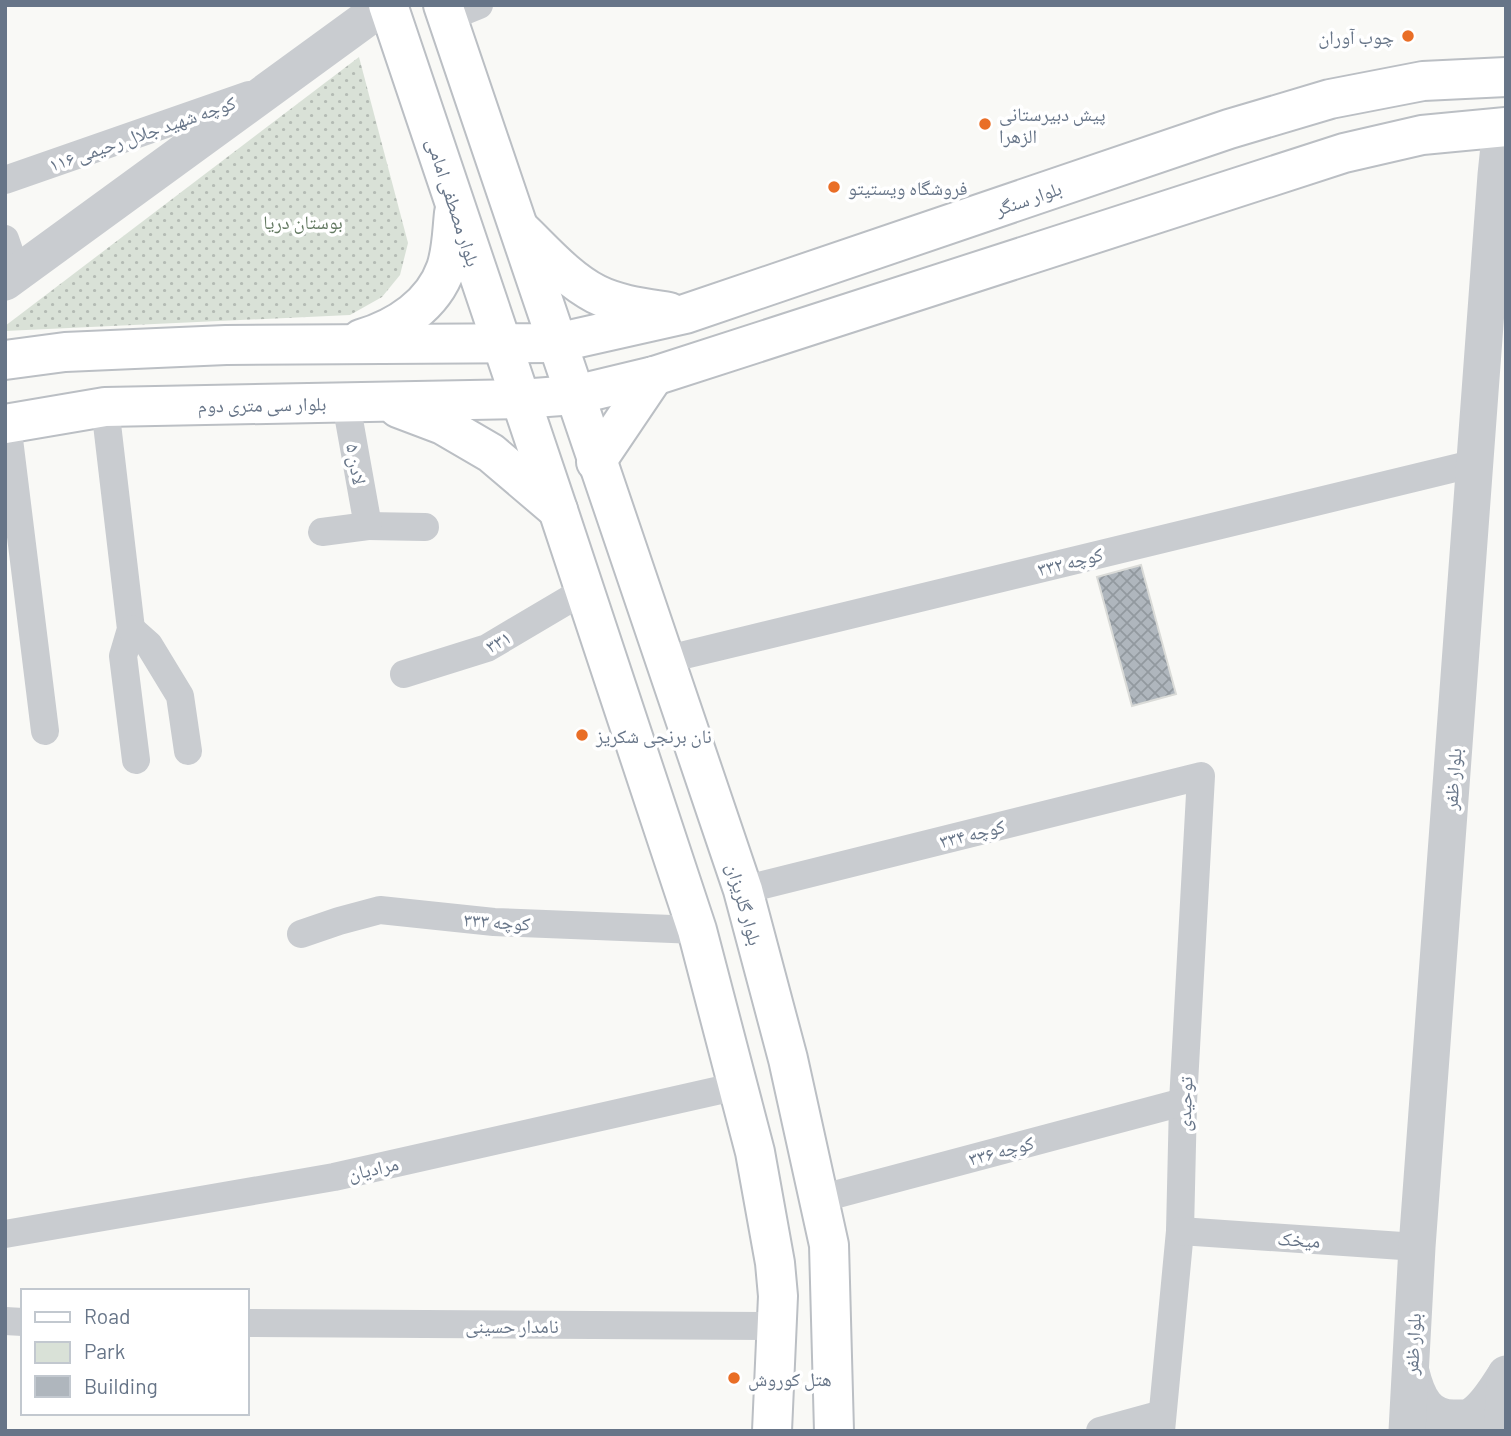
<svg xmlns="http://www.w3.org/2000/svg" width="1511" height="1436" viewBox="0 0 1511 1436" font-family="Barlow,'Noto Naskh Arabic',sans-serif">
  <style>
    .green { fill: url(#green-dots) }
    .building { fill: url(#building-cross-hatch); stroke: #dadbd8; stroke-width: 2 }
    .lines { fill: none; stroke-linecap: round; stroke-linejoin: round }
    .secondary-casing { stroke: #bbbfc4; stroke-width: 42 }
    .minor { stroke: #c9ccd0; stroke-width: 28 }
    .tertiary { stroke: #c9ccd0; stroke-width: 37 }
    .secondary { stroke: #fff; stroke-width: 38 }
    .poi-dot { fill: #e96e26; stroke: #fff; stroke-width: 2.5 }
    .labels { text-anchor: middle; dominant-baseline: central; stroke-width: 7; stroke-linejoin: round; paint-order: stroke }
    .poi-label { font-size: 19px; fill: #677588; stroke: #fff; text-anchor: start }
    .street-label { font-size: 19px; fill: #677588; stroke: #fff }
    .park-label { font-size: 19px; fill: #647a62; stroke: #fff }
  </style>
  <defs>
    <pattern id="green-dots" width="8" height="8" patternUnits="userSpaceOnUse" patternTransform="scale(1.75)"><rect width="8" height="8" fill="#d9e1d7"/><path d="M2 2h.1M6 6h.1" fill="none" stroke="#b4bbb4" stroke-width="1.8" stroke-linecap="round"/></pattern>
    <pattern id="building-cross-hatch" width="8" height="8" patternUnits="userSpaceOnUse" patternTransform="scale(1.75)"><rect width="8" height="8" fill="#afb6bd"/><path d="M0 0l8 8M0 8l8-8" fill="none" stroke="#92999f"/></pattern>
  </defs>
  <rect width="100%" height="100%" fill="#f9f9f6"/>
  <path class="green" d="M359,57L408,243L400,275L382,297L350,315L5,331V326Z"/>
  <path class="building" d="M1141,565L1176,694L1132,706L1097,577Z"/>
  <g class="lines">
    <defs>
      <g id="secondary">
        <path d="M388,5L558,510L697,930L755,1152L775,1263L778,1296L772,1431"/>
        <path d="M443,5L743,890L788,1059L829,1245L834,1431"/>
        <path d="M521,230C544,252 567,279 596,294C618,305 644,308 669,312"/>
        <path d="M361,339C398,328 433,305 446,268C452,250 452,231 454,213"/>
        <path d="M5,360L65,352L226,345L556,343L685,314L1229,129L1330,99L1423,81L1506,77"/>
        <path d="M398,408L443,425L491,453L558,510"/>
        <path d="M5,424L105,407L520,399L575,395L654,376L1344,153L1422,135L1506,127"/>
        <path d="M596,462L654,376"/>
      </g>
    </defs>
    <use href="#secondary" class="secondary-casing"/>
    <g class="minor">
      <path d="M447,18L479,5"/>
      <path d="M5,180L249,95"/>
      <path d="M5,239L17,274"/>
      <path d="M105,407L131,629L123,656L136,760"/>
      <path d="M7,423L45,731"/>
      <path d="M368,526L425,527"/>
      <path d="M322,532L368,526L346,403"/>
      <path d="M131,629L149,645L180,696L188,751"/>
      <path d="M664,660L1476,463"/>
      <path d="M404,674L487,648L585,590"/>
      <path d="M743,890L1201,776L1183,1102L1180,1231L1161,1431"/>
      <path d="M301,934L339,921L380,910L494,922L697,930"/>
      <path d="M819,1199L1183,1102"/>
      <path d="M1180,1231L1417,1247"/>
      <path d="M5,1234L334,1177L738,1086"/>
      <path d="M5,1321L23,1322"/>
      <path d="M247,1323L776,1326"/>
      <path d="M1100,1431L1162,1414"/>
    </g>
    <g class="tertiary">
      <path d="M5,282L385,5"/>
      <path d="M1411,1372C1417,1397 1427,1420 1457,1418C1463,1418 1468,1418 1473,1415C1487,1406 1496,1389 1505,1376"/>
      <path d="M1407,1431L1417,1247L1496,175L1501,127"/>
      <path d="M1502,1431L1506,1374"/>
    </g>
    <use href="#secondary" class="secondary"/>
  </g>
  <g class="poi-dot">
    <circle cx="1408" cy="36" r="7"/>
    <circle cx="985" cy="124" r="7"/>
    <circle cx="834" cy="187" r="7"/>
    <circle cx="582" cy="735" r="7"/>
    <circle cx="734" cy="1378" r="7"/>
  </g>
  <g class="labels">
    <g class="poi-label">
      <text x="1394" y="36" text-anchor="end">چوب آوران</text>
      <text x="999" y="113">پیش دبیرستانی<tspan x="999" dy="22">الزهرا</tspan></text>
      <text x="848" y="187">فروشگاه ویستیتو</text>
      <text x="596" y="735">نان برنجی شکریز</text>
      <text x="748" y="1378">هتل کوروش</text>
    </g>
    <g class="street-label">
      <text transform="translate(142 133) rotate(-19)">کوچه شهید جلال رحیمی ۱۱۶</text>
      <text transform="translate(1028 198) rotate(-19)">بلوار سنگر</text>
      <text transform="translate(454 202) rotate(72)">بلوار مصطفی امامی</text>
      <text transform="translate(262 404) rotate(-1)">بلوار سی متری دوم</text>
      <text transform="translate(357 464) rotate(80)">لادن ۵</text>
      <text transform="translate(1070 561) rotate(-14)">کوچه ۳۳۲</text>
      <text transform="translate(498 641) rotate(-28)">۳۳۱</text>
      <text transform="translate(1452 779) rotate(-86)">بلوار ظفر</text>
      <text transform="translate(972 833) rotate(-14)">کوچه ۳۳۴</text>
      <text transform="translate(745 904) rotate(74)">بلوار گلریزان</text>
      <text transform="translate(497 921) rotate(4)">کوچه ۳۳۳</text>
      <text transform="translate(1184 1104) rotate(-88)">توحیدی</text>
      <text transform="translate(1001 1150) rotate(-15)">کوچه ۳۳۶</text>
      <text transform="translate(373 1168) rotate(-13)">مرادیان</text>
      <text transform="translate(1299 1239) rotate(4)">میخک</text>
      <text x="512" y="1325">نامدار حسینی</text>
      <text transform="translate(1412 1344) rotate(-87)">بلوار ظفر</text>
    </g>
    <g class="park-label">
      <text x="303" y="221">بوستان دریا</text>
    </g>
  </g>
  <rect width="1511" height="1436" fill="none" stroke="#677588" stroke-width="14"/>
  <rect x="21" y="1289" width="228" height="126" fill="#ffffff" stroke="#c2c8cf" stroke-width="2"/>
  <rect x="35" y="1312" width="35" height="10" fill="#ffffff" stroke="#c2c8cf" stroke-width="2"/>
  <text x="84" y="1324" font-size="21" fill="#677588">Road</text>
  <rect x="35" y="1342" width="35" height="21" fill="#d9e1d7" stroke="#c2c8cf" stroke-width="2"/>
  <text x="84" y="1359" font-size="21" fill="#677588">Park</text>
  <rect x="35" y="1376" width="35" height="21" fill="#afb6bd" stroke="#c2c8cf" stroke-width="2"/>
  <text x="84" y="1394" font-size="21" fill="#677588">Building</text>
</svg>
